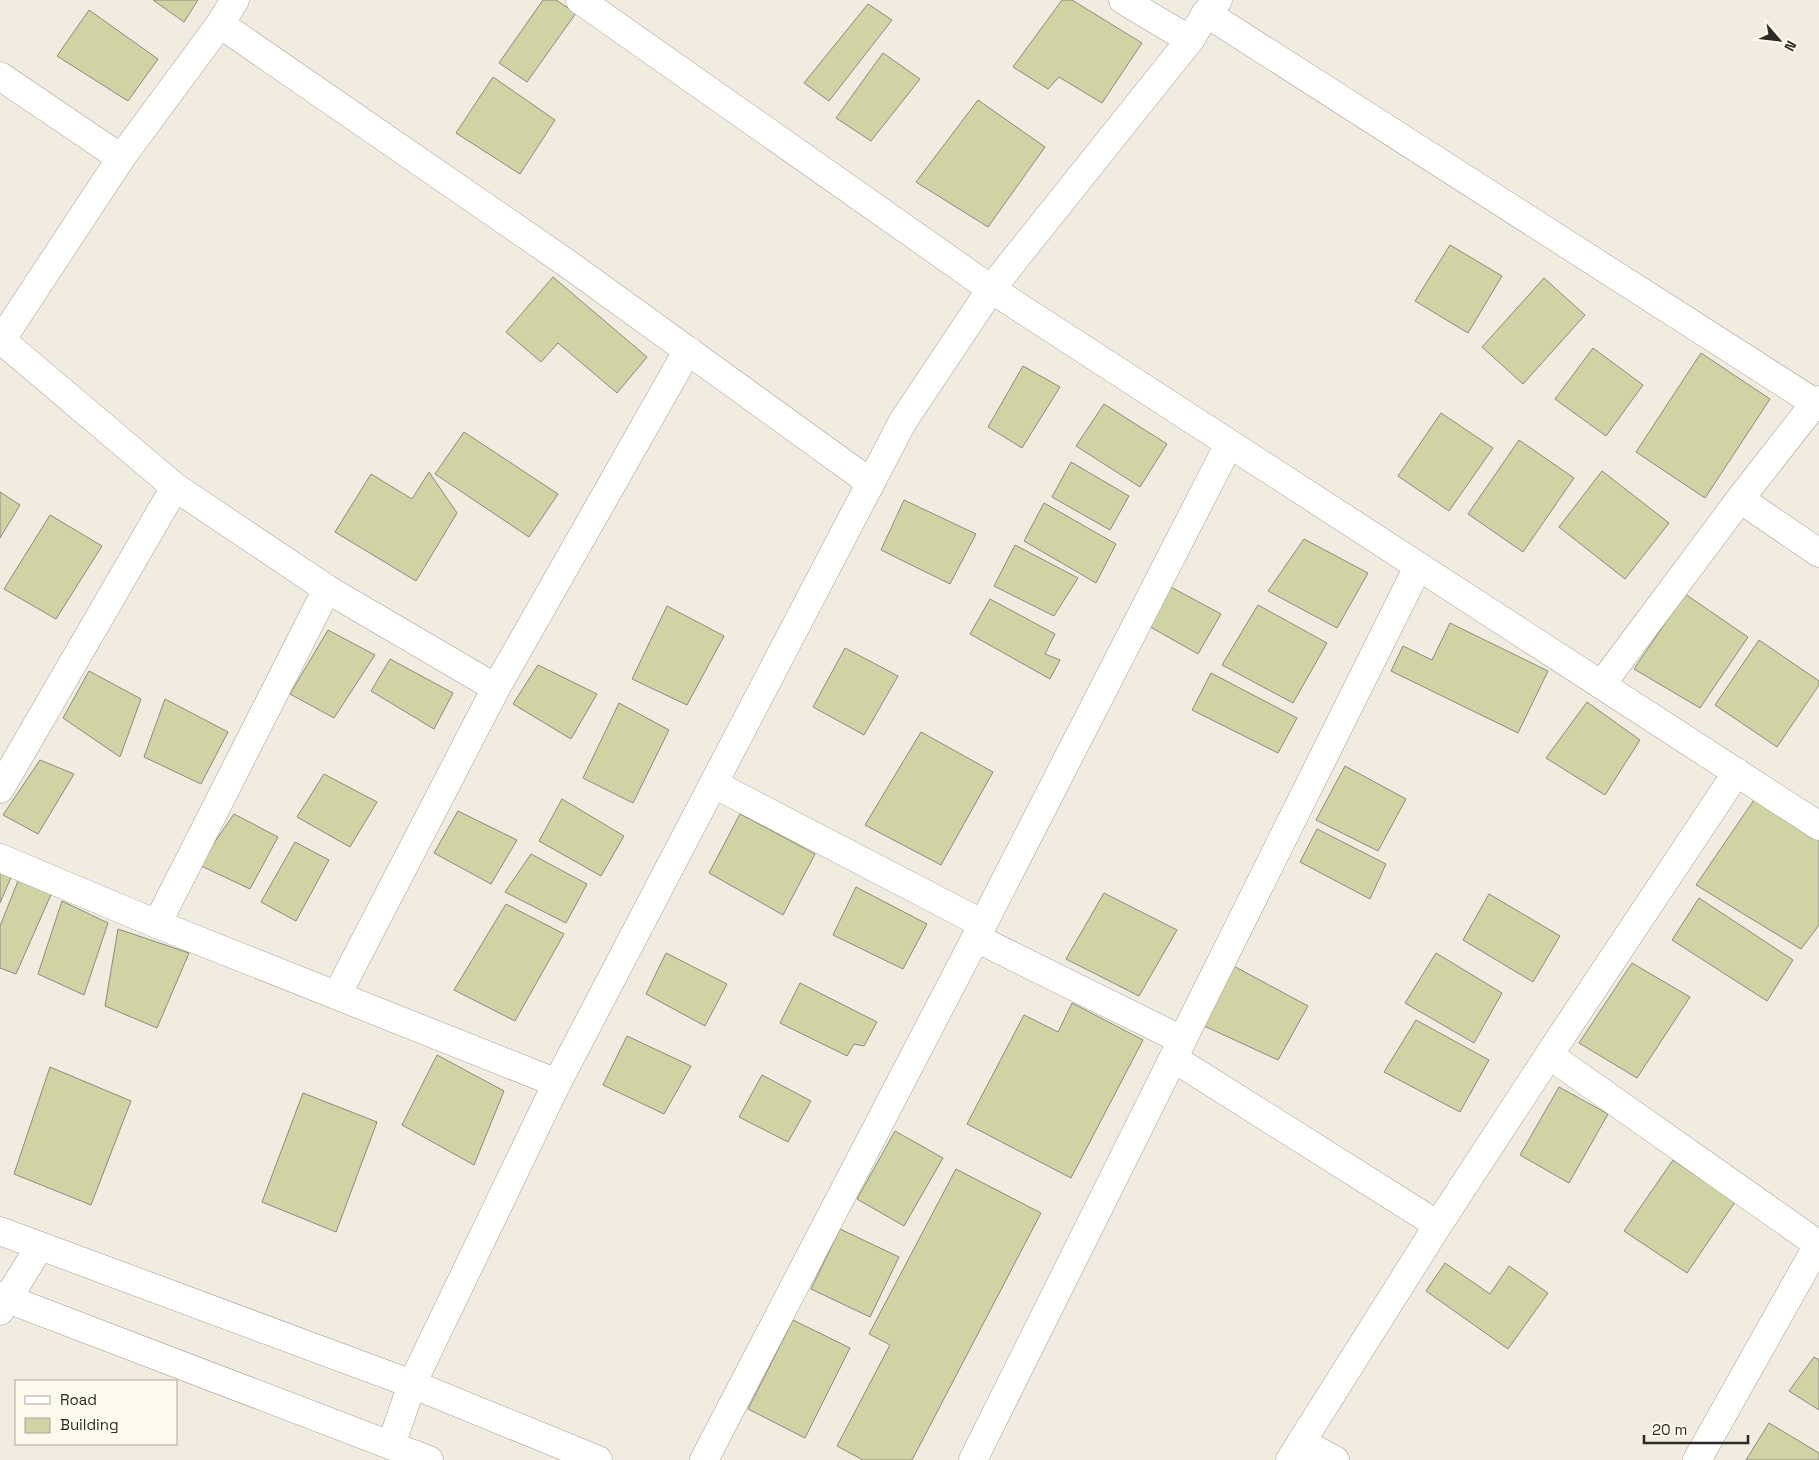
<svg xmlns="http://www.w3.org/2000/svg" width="1819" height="1460" viewBox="0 0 1819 1460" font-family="'Space Grotesk',sans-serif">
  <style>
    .building { fill: #d1d3a5; stroke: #8b8b80 }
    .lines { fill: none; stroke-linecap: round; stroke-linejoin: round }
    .minor-casing { stroke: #a6a096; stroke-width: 29 }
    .secondary-casing { stroke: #a6a096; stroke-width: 29 }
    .minor { stroke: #fff; stroke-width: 28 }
    .secondary { stroke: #fff; stroke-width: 28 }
  </style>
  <rect width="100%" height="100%" fill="#f1ebe0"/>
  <g class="building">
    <path d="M153,0H198L184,22Z"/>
    <path d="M543,0H556L576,13L527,82L499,63Z"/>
    <path d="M1062,0H1072L1142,43L1102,103L1059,77L1048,89L1013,67Z"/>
    <path d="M868,4L892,20L829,101L804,83Z"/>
    <path d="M89,10L158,59L128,101L57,56Z"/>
    <path d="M883,53L920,79L871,141L836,118Z"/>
    <path d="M493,77L555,120L520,174L456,133Z"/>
    <path d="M978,100L1045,147L988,227L916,182Z"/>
    <path d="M1450,245L1502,276L1468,333L1415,301Z"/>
    <path d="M553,277L647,357L617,393L558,343L541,362L506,332Z"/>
    <path d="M1544,278L1585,315L1523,384L1482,347Z"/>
    <path d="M1593,348L1643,385L1606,436L1555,399Z"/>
    <path d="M1701,353L1770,399L1705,498L1636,452Z"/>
    <path d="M1023,366L1060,387L1022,448L988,427Z"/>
    <path d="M1104,404L1167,444L1140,487L1076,446Z"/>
    <path d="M1441,413L1493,448L1449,511L1398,476Z"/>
    <path d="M464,432L558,494L529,537L435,474Z"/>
    <path d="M1519,440L1574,478L1523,552L1468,514Z"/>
    <path d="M1071,462L1129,496L1110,530L1052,497Z"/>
    <path d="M1602,471L1669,523L1625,579L1559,527Z"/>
    <path d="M429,472L457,513L416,581L335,532L371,474L412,499Z"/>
    <path d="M0,492L20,505L0,538Z"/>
    <path d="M904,500L976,534L950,584L881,550Z"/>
    <path d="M1044,503L1116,544L1096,583L1024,541Z"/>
    <path d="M50,515L102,546L56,619L4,589Z"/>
    <path d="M1304,539L1368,573L1337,628L1268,591Z"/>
    <path d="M1015,545L1078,578L1054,616L994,586Z"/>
    <path d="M1169,586L1221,614L1198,654L1147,625Z"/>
    <path d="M1685,594L1748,637L1700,708L1634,669Z"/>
    <path d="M990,599L1055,634L1045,654L1060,660L1050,679L970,634Z"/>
    <path d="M1258,605L1327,643L1293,703L1222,665Z"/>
    <path d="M667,606L724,636L687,705L632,679Z"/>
    <path d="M1450,623L1548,671L1518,733L1391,671L1403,646L1432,660Z"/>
    <path d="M328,630L375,655L334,718L290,694Z"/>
    <path d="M1759,640L1819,681V685L1777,747L1715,705Z"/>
    <path d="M845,648L898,676L864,735L813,707Z"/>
    <path d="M390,659L453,693L434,729L371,691Z"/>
    <path d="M538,665L597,694L571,739L513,704Z"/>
    <path d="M89,671L141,699L120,757L63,718Z"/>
    <path d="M1211,673L1297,718L1278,753L1192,710Z"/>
    <path d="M165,699L228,732L201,784L144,757Z"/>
    <path d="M1587,702L1640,740L1605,795L1546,758Z"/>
    <path d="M619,703L669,730L633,803L583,778Z"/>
    <path d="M921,732L993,772L941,865L865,825Z"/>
    <path d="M40,760L74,774L38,834L3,815Z"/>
    <path d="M1345,766L1406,799L1378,851L1316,820Z"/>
    <path d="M324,774L377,802L350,847L297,817Z"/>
    <path d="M1756,797L1819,839V925L1801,949L1696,885Z"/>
    <path d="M562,799L624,836L601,876L539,841Z"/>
    <path d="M458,811L517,840L491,884L434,853Z"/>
    <path d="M234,814L278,837L250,889L199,865Z"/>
    <path d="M740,814L815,854L783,915L709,873Z"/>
    <path d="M1317,829L1386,864L1370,899L1300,862Z"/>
    <path d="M295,842L329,860L296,921L261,902Z"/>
    <path d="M531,854L587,884L566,923L505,892Z"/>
    <path d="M0,870L12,875L0,903Z"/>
    <path d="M20,876L53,890L16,974L0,968V926Z"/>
    <path d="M856,887L927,924L903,969L833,935Z"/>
    <path d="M1104,893L1177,930L1139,996L1066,959Z"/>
    <path d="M1489,894L1560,936L1533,982L1463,940Z"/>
    <path d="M1699,898L1793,960L1767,1001L1672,940Z"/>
    <path d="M62,901L108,923L84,995L38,974Z"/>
    <path d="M506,904L564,934L515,1021L454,990Z"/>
    <path d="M118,929L189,953L157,1028L105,1006Z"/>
    <path d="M666,953L727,984L705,1026L646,994Z"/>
    <path d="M1436,953L1502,993L1474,1043L1405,1003Z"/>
    <path d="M1228,963L1308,1006L1278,1060L1200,1024Z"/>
    <path d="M1632,963L1690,997L1637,1078L1579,1043Z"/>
    <path d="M800,983L877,1022L864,1046L854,1044L847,1056L780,1023Z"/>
    <path d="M1072,1003L1143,1040L1071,1178L967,1124L1024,1015L1058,1032Z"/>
    <path d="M1416,1020L1489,1060L1460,1112L1384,1072Z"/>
    <path d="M627,1036L691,1066L664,1114L603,1085Z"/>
    <path d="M437,1055L504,1091L474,1165L402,1125Z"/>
    <path d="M50,1067L131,1101L91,1205L14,1174Z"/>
    <path d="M762,1075L811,1101L788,1142L739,1117Z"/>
    <path d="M1559,1087L1608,1114L1569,1183L1520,1155Z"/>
    <path d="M303,1093L377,1122L336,1232L262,1202Z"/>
    <path d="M895,1131L943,1158L904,1226L857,1199Z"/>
    <path d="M1673,1160L1735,1202L1687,1273L1624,1231Z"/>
    <path d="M956,1169L1041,1213L912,1460H863L837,1446L890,1345L869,1334Z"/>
    <path d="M840,1229L899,1257L870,1317L811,1289Z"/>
    <path d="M1445,1263L1490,1294L1509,1266L1548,1293L1508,1349L1426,1291Z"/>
    <path d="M793,1320L850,1348L805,1438L748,1409Z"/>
    <path d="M1814,1357L1819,1360V1410L1789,1391Z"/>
    <path d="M1769,1423L1819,1453V1460H1746Z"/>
  </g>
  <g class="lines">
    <defs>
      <g id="minor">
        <path d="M580,0L991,289L1819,826"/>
        <path d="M1123,0L1190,40"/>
        <path d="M1206,13L1815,403L1819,400"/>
        <path d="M220,24L568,264L871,483"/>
        <path d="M0,76L121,158"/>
        <path d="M0,339L175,487L327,589L496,688"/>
        <path d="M0,342L121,158L220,24L235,0"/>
        <path d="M1740,499L1819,553"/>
        <path d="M1602,684L1740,499L1815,403"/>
        <path d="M714,784L983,924"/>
        <path d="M0,789L175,487"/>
        <path d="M0,858L157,924L557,1083"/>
        <path d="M157,924L327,589"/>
        <path d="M976,938L1182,1040"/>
        <path d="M337,995L496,688L688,350"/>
        <path d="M1549,1055L1819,1245"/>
        <path d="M1173,1058L1438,1225"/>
        <path d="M0,1311L40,1246"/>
        <path d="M1301,1442L1335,1460"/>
        <path d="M391,1445L412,1384L557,1083L903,421L991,289L1190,40L1206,13L1218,0"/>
        <path d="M704,1460L983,924L1229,444"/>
        <path d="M973,1460L1418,567"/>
        <path d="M1290,1460L1438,1225L1549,1055L1737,772"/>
        <path d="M1697,1460L1819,1243"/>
      </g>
      <g id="secondary">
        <path d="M0,1231L412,1384L598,1460"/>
        <path d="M0,1296L429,1460"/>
      </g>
    </defs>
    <use href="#minor" class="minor-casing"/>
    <use href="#secondary" class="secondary-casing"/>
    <use href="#minor" class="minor"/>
    <use href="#secondary" class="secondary"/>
  </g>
  <rect x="15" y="1380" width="162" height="65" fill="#fef9ed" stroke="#aaa79d"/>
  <rect x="25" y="1396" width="25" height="8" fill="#ffffff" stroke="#aaa79d"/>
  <text x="60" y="1405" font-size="15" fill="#2d2b26">Road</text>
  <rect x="25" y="1418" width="25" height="15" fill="#d1d3a5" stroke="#aaa79d"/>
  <text x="60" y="1430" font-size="15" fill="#2d2b26">Building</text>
  <g transform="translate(1779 40) rotate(118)" stroke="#fef9ed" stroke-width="4" paint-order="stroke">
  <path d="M0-4L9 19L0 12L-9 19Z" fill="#2d2b26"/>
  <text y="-8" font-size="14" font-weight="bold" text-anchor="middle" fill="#2d2b26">N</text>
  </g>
  <path d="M1644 1435v8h104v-8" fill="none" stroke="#2d2b26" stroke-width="2.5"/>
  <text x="1652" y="1435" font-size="15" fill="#2d2b26" stroke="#fef9ed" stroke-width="4" paint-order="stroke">20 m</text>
</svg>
